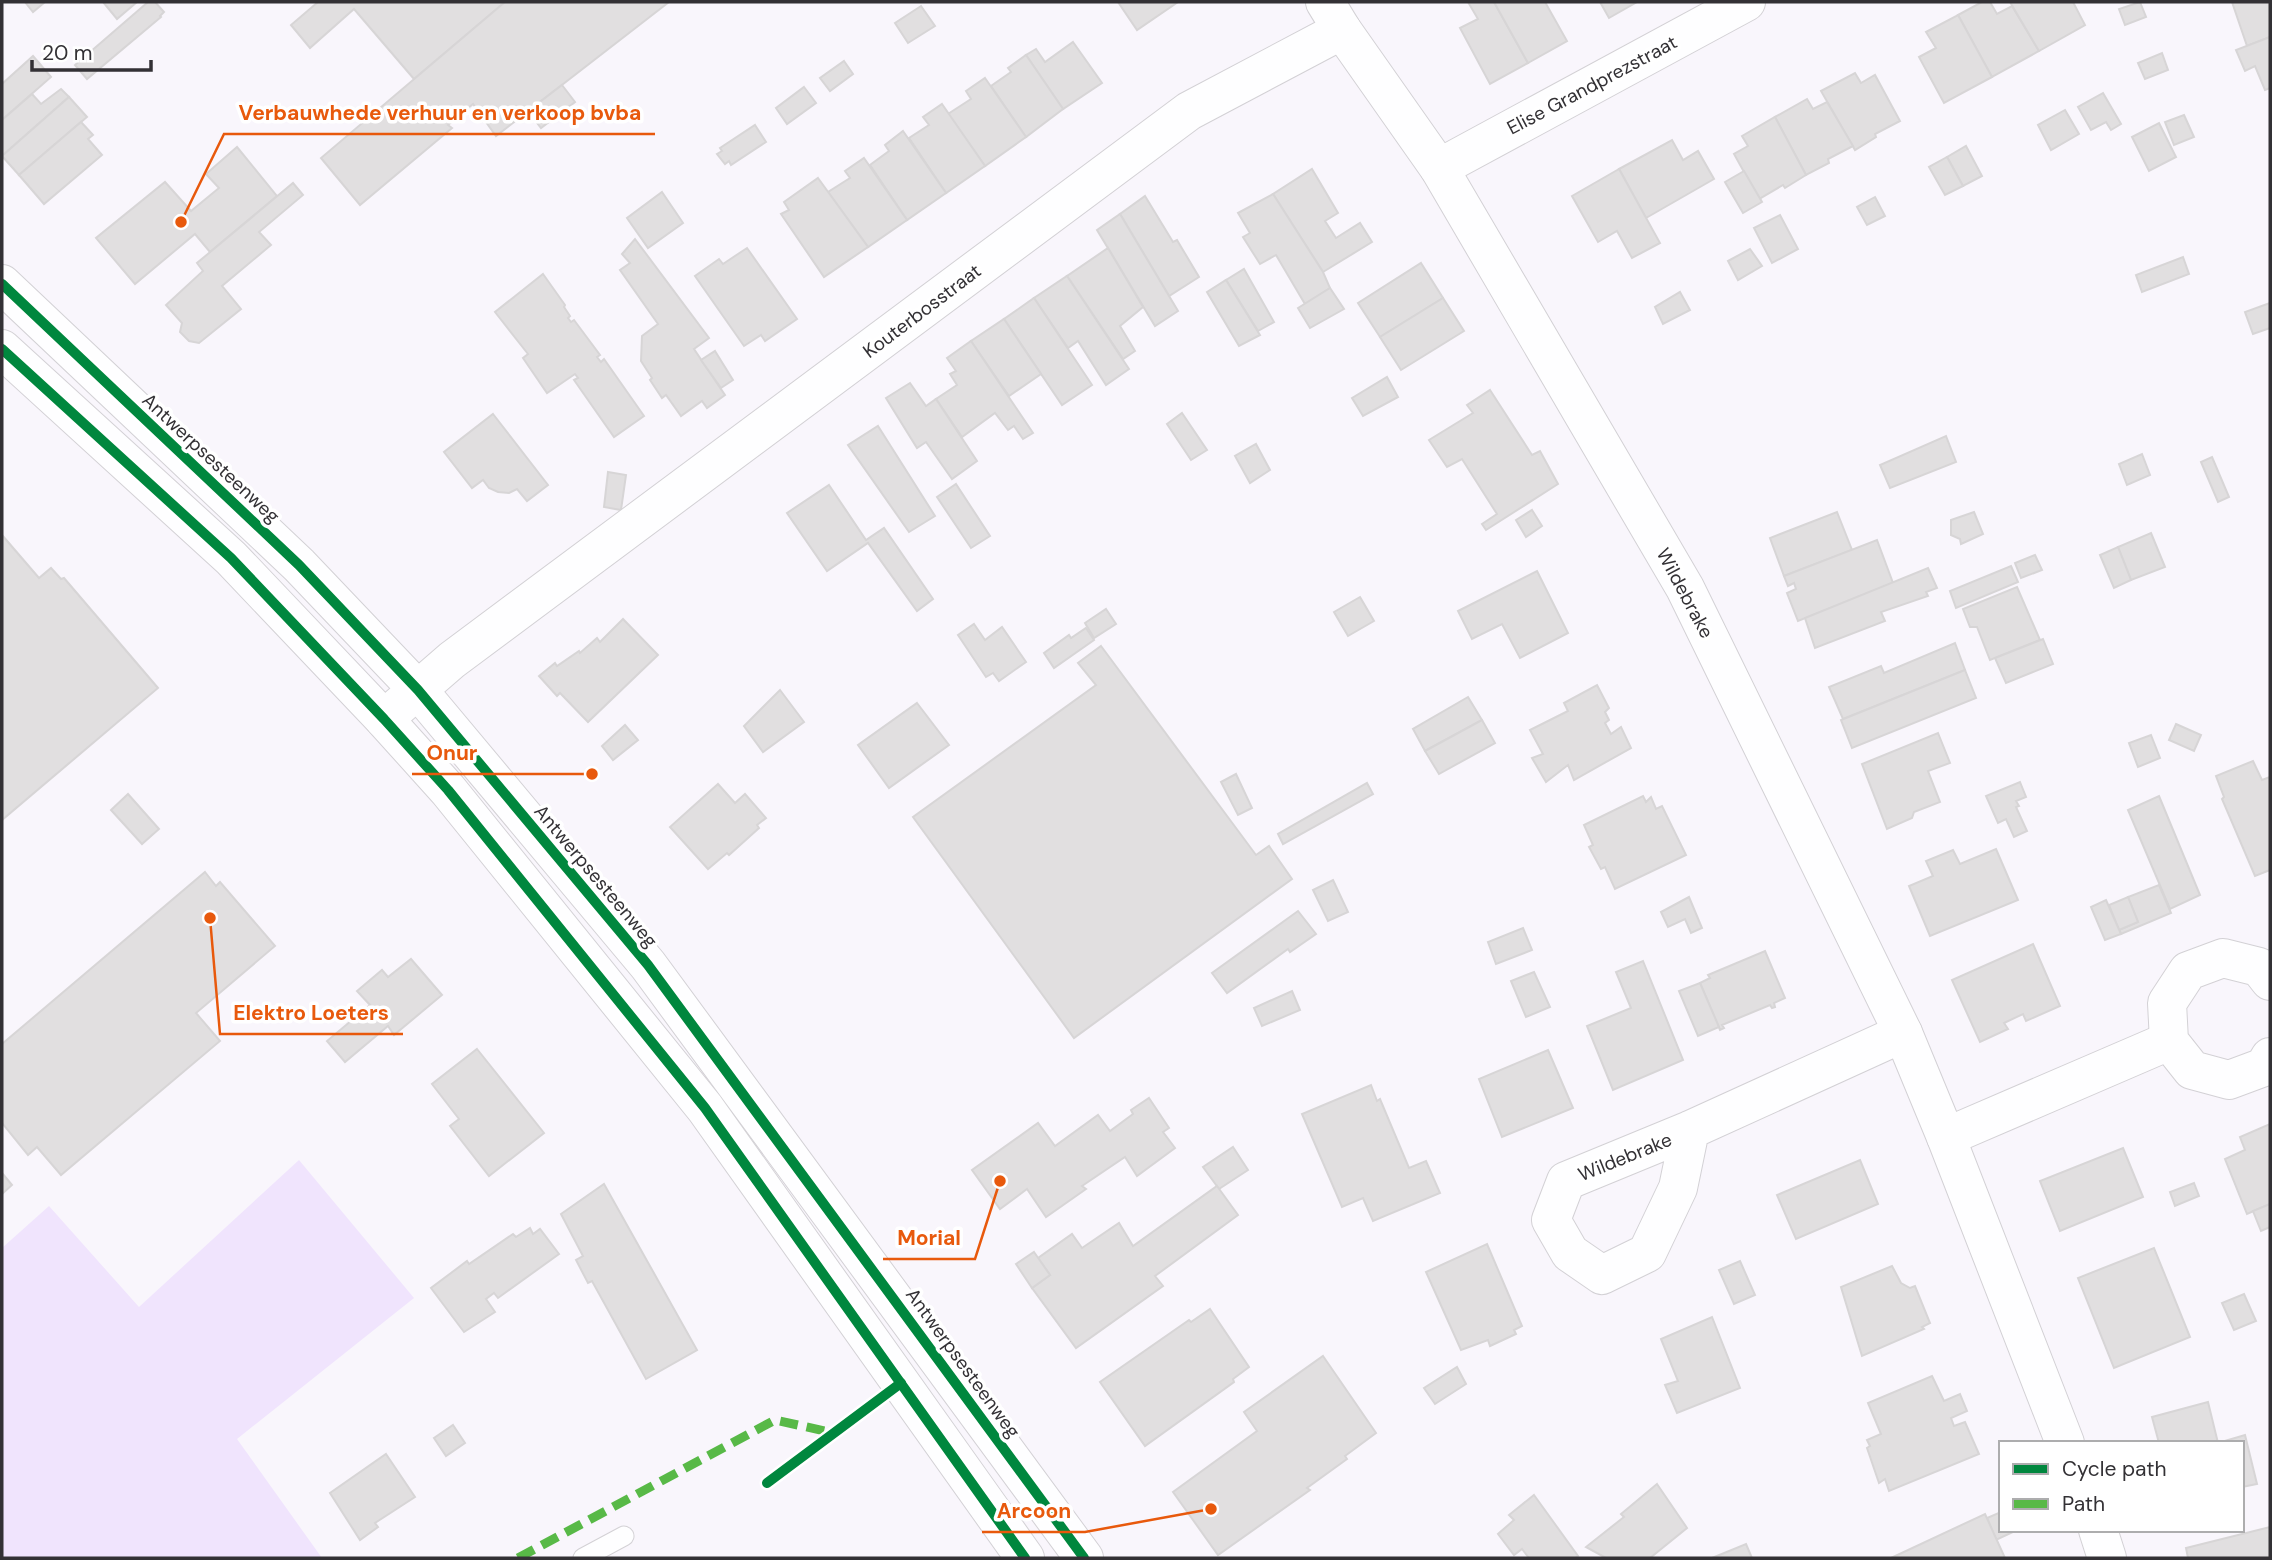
<svg xmlns="http://www.w3.org/2000/svg" width="2272" height="1560" viewBox="0 0 2272 1560" font-family="'DM Sans',sans-serif">
  <style>
    .green { fill: #f0e4fd }
    .building { fill: #e1dfe0; stroke: #d7d5d6; stroke-width: 2 }
    .lines { fill: none; stroke-linecap: round; stroke-linejoin: round }
    .lane-casing { stroke: #d3d1d5; stroke-width: 21 }
    .street-casing { stroke: #d3d1d5; stroke-width: 40 }
    .primary-casing { stroke: #d3d1d5; stroke-width: 40 }
    .lane { stroke: #fefeff; stroke-width: 19 }
    .street { stroke: #fefeff; stroke-width: 38 }
    .primary { stroke: #fefeff; stroke-width: 38 }
    .quiet { stroke: #58b947; stroke-width: 9; stroke-dasharray: 18 9; stroke-linecap: butt }
    .cycleway-casing { stroke: #fff; stroke-width: 15 }
    .cycleway { stroke: #00873e; stroke-width: 10 }
    .labels { text-anchor: middle; dominant-baseline: central; stroke-width: 7; stroke-linejoin: round; paint-order: stroke }
    .street-label { font-size: 19px; fill: #333135; stroke: #fff }
    .leader { fill: none; stroke: #e8590c; stroke-width: 2.5 }
    .callout-dot { fill: #e8590c; stroke: #fff; stroke-width: 2.5 }
    .callout-label { font-size: 21px; text-anchor: middle; font-weight: bold; fill: #e8590c; stroke: #fff; stroke-width: 7; stroke-linejoin: round; paint-order: stroke }
  </style>
  <rect width="100%" height="100%" fill="#f9f6fc"/>
  <path class="green" d="M299,1160L414,1298L237,1439L322,1558H2V1248L49,1206L139,1307Z"/>
  <g class="building">
    <path d="M25,2H45L33,12Z"/>
    <path d="M103,2H137L117,19Z"/>
    <path d="M148,2H155L164,12L160,16L161,17L87,79L75,65Z"/>
    <path d="M318,2H505L414,79L354,9L310,48L291,25Z"/>
    <path d="M505,2H669L496,136L473,104L448,125L452,128L360,205L321,158Z"/>
    <path d="M1118,2H1178L1137,30Z"/>
    <path d="M1468,2H1494L1528,63L1490,84L1460,28L1478,19Z"/>
    <path d="M1494,2H1545L1567,41L1528,63Z"/>
    <path d="M1600,2H1637L1609,18Z"/>
    <path d="M1982,2H1990L1997,14L2012,6L2039,51L1992,77L1958,15Z"/>
    <path d="M2010,2H2073L2085,25L2039,51Z"/>
    <path d="M2140,2L2146,17L2125,25L2119,9Z"/>
    <path d="M2232,2H2270V37L2247,46Z"/>
    <path d="M921,6L935,26L908,43L895,23Z"/>
    <path d="M1958,15L1992,77L1944,103L1919,57L1936,48L1926,32Z"/>
    <path d="M2270,37V88L2265,90L2255,66L2245,71L2236,50Z"/>
    <path d="M1073,42L1102,83L1063,109L1026,55L1036,49L1045,62Z"/>
    <path d="M2162,53L2168,70L2145,79L2138,63Z"/>
    <path d="M1026,55L1063,109L1026,137L991,86L1011,72L1008,68Z"/>
    <path d="M33,56L51,77L2,120V84Z"/>
    <path d="M844,61L853,74L830,91L820,78Z"/>
    <path d="M1855,73L1861,83L1875,75L1900,121L1875,134L1876,137L1855,150L1821,91Z"/>
    <path d="M985,78L1026,137L985,166L948,114L971,99L966,91Z"/>
    <path d="M562,85L575,102L541,128L528,111Z"/>
    <path d="M804,87L816,103L787,124L776,108Z"/>
    <path d="M61,89L69,97L2,156V120L32,94L41,104Z"/>
    <path d="M2103,93L2121,124L2111,130L2106,122L2091,130L2078,107Z"/>
    <path d="M69,97L87,117L19,175L2,156Z"/>
    <path d="M1807,99L1813,109L1827,102L1853,146L1828,159L1829,163L1806,175L1775,117Z"/>
    <path d="M942,104L985,166L946,193L909,138L929,125L923,117Z"/>
    <path d="M2065,110L2079,134L2051,150L2038,125Z"/>
    <path d="M2184,115L2194,137L2174,145L2165,122Z"/>
    <path d="M1775,117L1806,175L1785,188L1783,185L1759,199L1734,154L1748,146L1742,136Z"/>
    <path d="M81,122L93,135L88,139L102,155L44,204L19,175Z"/>
    <path d="M2159,123L2176,157L2149,171L2132,137Z"/>
    <path d="M755,125L766,142L731,165L729,161L725,164L717,154L722,151L720,148Z"/>
    <path d="M903,131L946,193L907,220L870,165L889,151L885,145Z"/>
    <path d="M1672,140L1683,160L1698,151L1714,179L1646,218L1619,169Z"/>
    <path d="M1966,146L1982,176L1963,186L1947,157Z"/>
    <path d="M237,147L277,196L210,252L195,234L135,284L96,238L165,182L191,211L219,188L206,174Z"/>
    <path d="M1947,157L1963,186L1945,195L1929,167Z"/>
    <path d="M864,158L907,220L868,247L828,192L850,178L845,171Z"/>
    <path d="M1312,169L1338,213L1325,221L1336,238L1360,223L1372,242L1323,272L1273,194Z"/>
    <path d="M1619,169L1660,243L1632,258L1617,231L1598,242L1572,196Z"/>
    <path d="M1744,171L1762,202L1743,213L1725,182Z"/>
    <path d="M818,178L868,247L824,277L781,214L789,210L784,202Z"/>
    <path d="M293,183L303,195L259,232L271,245L222,286L241,309L199,343L189,341L180,332L182,323L166,305L203,271L197,263Z"/>
    <path d="M662,192L683,223L648,248L627,218Z"/>
    <path d="M1273,194L1323,272L1330,288L1305,304L1276,255L1260,264L1243,237L1250,233L1238,213Z"/>
    <path d="M1145,196L1173,242L1177,240L1199,277L1169,296L1120,214Z"/>
    <path d="M1875,197L1885,216L1867,225L1857,207Z"/>
    <path d="M1120,214L1178,311L1155,326L1097,230Z"/>
    <path d="M1780,215L1798,249L1772,263L1754,228Z"/>
    <path d="M635,239L709,338L694,349L725,395L707,408L702,401L681,416L666,395L662,398L650,380L652,378L641,361L642,336L658,324L620,270L630,263L622,254Z"/>
    <path d="M747,248L797,319L765,341L761,335L744,346L695,276L719,259L723,264Z"/>
    <path d="M1108,248L1143,307L1120,326L1135,351L1123,359L1067,276Z"/>
    <path d="M1750,249L1762,266L1738,280L1728,261Z"/>
    <path d="M2183,257L2189,274L2142,292L2136,275Z"/>
    <path d="M1421,263L1443,298L1380,337L1358,303Z"/>
    <path d="M1244,269L1274,322L1258,331L1226,280Z"/>
    <path d="M543,274L565,305L564,307L570,316L568,318L571,322L574,320L600,355L597,357L601,362L604,359L644,416L614,437L574,380L578,378L575,374L547,393L523,358L528,354L495,312Z"/>
    <path d="M1067,276L1129,369L1106,385L1078,341L1068,348L1034,298Z"/>
    <path d="M1226,280L1260,335L1239,346L1207,292Z"/>
    <path d="M1330,288L1344,309L1310,328L1298,308Z"/>
    <path d="M1680,292L1690,310L1663,324L1655,307Z"/>
    <path d="M1034,298L1092,385L1062,405L1004,319Z"/>
    <path d="M1443,298L1464,331L1401,370L1380,337Z"/>
    <path d="M2270,303V328L2253,334L2245,312Z"/>
    <path d="M1004,319L1041,374L1009,396L971,341Z"/>
    <path d="M971,341L1033,433L1023,439L1014,426L1008,430L995,413L962,437L936,399L957,385L950,374L956,371L947,358Z"/>
    <path d="M715,351L733,380L721,388L701,360Z"/>
    <path d="M1387,377L1398,397L1363,416L1352,398Z"/>
    <path d="M910,383L926,406L936,399L977,461L952,479L926,442L917,448L886,398Z"/>
    <path d="M1490,390L1532,455L1540,451L1558,484L1486,530L1482,524L1497,514L1462,459L1447,467L1429,440L1473,413L1467,405Z"/>
    <path d="M1182,413L1207,450L1191,460L1167,424Z"/>
    <path d="M493,414L548,485L527,501L517,489L509,493L498,492L489,488L483,480L472,488L444,452Z"/>
    <path d="M878,426L935,516L909,532L848,445Z"/>
    <path d="M1946,436L1956,462L1890,488L1880,465Z"/>
    <path d="M1256,444L1270,470L1250,483L1235,456Z"/>
    <path d="M2142,454L2150,475L2127,485L2119,464Z"/>
    <path d="M2212,457L2229,497L2218,502L2201,462Z"/>
    <path d="M608,472L626,475L621,510L604,507Z"/>
    <path d="M956,484L990,536L971,548L937,497Z"/>
    <path d="M829,485L866,540L884,528L933,599L917,611L868,543L827,571L787,513Z"/>
    <path d="M1532,510L1542,526L1526,537L1516,520Z"/>
    <path d="M1837,512L1852,550L1784,576L1770,538Z"/>
    <path d="M1974,512L1983,534L1961,544L1960,539L1951,535V520Z"/>
    <path d="M2151,533L2165,567L2131,580L2118,547Z"/>
    <path d="M2,535L39,578L51,568L61,579L64,578L158,688L2,820Z"/>
    <path d="M1877,540L1893,583L1798,621L1787,593L1796,589L1794,583L1788,586L1784,576Z"/>
    <path d="M2118,547L2131,580L2114,588L2100,555Z"/>
    <path d="M2035,555L2042,570L2021,578L2015,563Z"/>
    <path d="M2011,566L2018,582L1956,608L1950,591Z"/>
    <path d="M1928,568L1937,588L1926,592L1928,596L1881,612L1885,621L1815,648L1805,618Z"/>
    <path d="M1537,571L1568,633L1520,658L1502,624L1472,639L1458,611Z"/>
    <path d="M2017,587L2040,640L1990,660L1977,627H1970L1963,609Z"/>
    <path d="M1360,597L1374,621L1348,636L1334,612Z"/>
    <path d="M1106,609L1116,624L1094,638L1085,623Z"/>
    <path d="M623,619L658,655L588,722L560,693L557,696L539,676L555,663L557,666L579,651L580,653L597,638L600,642Z"/>
    <path d="M974,624L985,640L1002,627L1026,662L999,681L993,673L986,677L958,635Z"/>
    <path d="M1086,628L1094,640L1054,668L1044,653L1069,635L1071,638Z"/>
    <path d="M2043,639L2053,664L2006,683L1995,658Z"/>
    <path d="M1955,643L1965,670L1843,719L1829,687L1881,666L1884,673Z"/>
    <path d="M1101,646L1256,855L1269,846L1292,879L1074,1038L913,817L1096,685L1078,663Z"/>
    <path d="M1965,670L1976,698L1852,748L1841,720Z"/>
    <path d="M1597,685L1609,708L1605,712L1609,720L1605,723L1611,734L1621,727L1631,748L1574,780L1568,765L1546,782L1532,758L1543,754L1530,730L1568,711L1564,703Z"/>
    <path d="M780,690L804,722L763,752L744,726Z"/>
    <path d="M1468,697L1482,720L1425,751L1413,729Z"/>
    <path d="M917,703L949,745L889,788L858,745Z"/>
    <path d="M1482,720L1495,743L1439,774L1425,751Z"/>
    <path d="M2176,724L2201,735L2194,751L2169,740Z"/>
    <path d="M625,725L638,740L613,760L602,746Z"/>
    <path d="M1938,733L1950,763L1928,771L1940,802L1914,812L1912,818L1887,829L1862,764Z"/>
    <path d="M2151,735L2160,758L2138,767L2129,743Z"/>
    <path d="M2253,761L2262,780L2270,777V870L2255,876L2222,799L2224,797L2216,776Z"/>
    <path d="M1236,774L1252,808L1238,815L1221,782Z"/>
    <path d="M2020,782L2026,797L2016,801L2019,806L2016,807L2027,831L2014,837L2006,819L1998,823L1986,796Z"/>
    <path d="M1367,783L1373,794L1283,844L1278,834Z"/>
    <path d="M718,784L735,803L745,794L766,818L757,825L759,828L729,855L727,853L708,869L670,827Z"/>
    <path d="M128,794L159,829L142,844L111,810Z"/>
    <path d="M1643,796L1646,802L1651,797L1656,809L1662,806L1686,855L1615,889L1605,867L1601,869L1589,847L1593,845L1584,825Z"/>
    <path d="M2159,796L2200,895L2170,909L2128,810Z"/>
    <path d="M1996,849L2018,900L1930,936L1909,886L1933,876L1926,861L1953,850L1960,864Z"/>
    <path d="M205,872L216,886L220,882L275,946L196,1013L220,1041L61,1175L37,1147L28,1155L2,1123V1044Z"/>
    <path d="M1333,880L1348,912L1328,921L1313,890Z"/>
    <path d="M2159,885L2171,913L2121,934L2119,930L2138,922L2128,897Z"/>
    <path d="M1689,897L1702,928L1691,933L1685,919L1668,927L1661,912Z"/>
    <path d="M2128,897L2138,922L2119,930L2109,905Z"/>
    <path d="M2106,900L2121,934L2105,940L2091,907Z"/>
    <path d="M1298,911L1316,934L1290,952L1288,949L1227,993L1212,973Z"/>
    <path d="M1523,928L1532,950L1496,964L1488,942Z"/>
    <path d="M2033,944L2060,1006L2026,1021L2023,1014L2004,1023L2008,1029L1980,1042L1952,980Z"/>
    <path d="M1765,951L1785,998L1774,1003L1775,1007L1772,1008L1770,1005L1722,1025L1724,1028L1720,1030L1700,983L1710,978L1708,975Z"/>
    <path d="M411,959L442,995L394,1035L388,1026L345,1062L327,1041L370,1005L357,991L382,970L388,977Z"/>
    <path d="M1643,961L1683,1060L1613,1090L1587,1026L1631,1008L1616,972Z"/>
    <path d="M1534,972L1550,1007L1526,1017L1511,981Z"/>
    <path d="M1700,983L1719,1027L1698,1036L1679,991Z"/>
    <path d="M1292,991L1300,1010L1262,1026L1254,1008Z"/>
    <path d="M477,1049L544,1133L489,1176L450,1126L459,1119L432,1084Z"/>
    <path d="M1548,1050L1573,1108L1502,1137L1479,1079Z"/>
    <path d="M1371,1085L1377,1101L1380,1099L1409,1168L1426,1161L1440,1193L1373,1221L1363,1198L1342,1207L1302,1114Z"/>
    <path d="M1149,1098L1169,1128L1163,1132L1175,1148L1137,1176L1125,1157L1082,1186L1086,1189L1046,1217L1027,1189L1000,1209L972,1170L1038,1123L1055,1146L1098,1115L1110,1131L1133,1114L1131,1110Z"/>
    <path d="M2270,1124V1204L2247,1214L2225,1159L2245,1150L2240,1137Z"/>
    <path d="M1233,1147L1248,1170L1219,1189L1203,1167Z"/>
    <path d="M2123,1148L2143,1197L2060,1231L2040,1181Z"/>
    <path d="M1860,1160L1878,1204L1796,1239L1777,1195Z"/>
    <path d="M2,1173L12,1185L2,1194Z"/>
    <path d="M2194,1183L2199,1196L2175,1206L2170,1192Z"/>
    <path d="M604,1184L697,1350L646,1379L592,1281L588,1283L576,1260L583,1256L561,1214Z"/>
    <path d="M1217,1186L1238,1215L1155,1276L1163,1286L1076,1348L1032,1288L1050,1275L1038,1258L1072,1234L1082,1248L1119,1223L1133,1246Z"/>
    <path d="M2270,1204V1227L2261,1231L2253,1211Z"/>
    <path d="M530,1228L533,1234L540,1229L559,1254L498,1298L494,1293L486,1299L495,1312L464,1332L431,1288L467,1261L469,1264L513,1234L516,1237Z"/>
    <path d="M1487,1244L1522,1326L1514,1330L1516,1334L1490,1346L1488,1340L1461,1350L1426,1272Z"/>
    <path d="M2154,1248L2190,1337L2114,1368L2078,1278Z"/>
    <path d="M1034,1252L1050,1275L1032,1288L1016,1264Z"/>
    <path d="M1740,1261L1755,1295L1734,1304L1719,1270Z"/>
    <path d="M1892,1266L1901,1283L1910,1288L1915,1286L1930,1323L1922,1327L1924,1329L1862,1356L1841,1287Z"/>
    <path d="M2244,1294L2256,1321L2234,1330L2222,1303Z"/>
    <path d="M1210,1309L1249,1367L1233,1379L1234,1382L1145,1446L1100,1382L1189,1320L1191,1322Z"/>
    <path d="M1712,1317L1740,1388L1677,1413L1665,1385L1678,1381L1661,1339Z"/>
    <path d="M1323,1356L1376,1433L1345,1456L1347,1459L1307,1488L1310,1490L1218,1555L1173,1492L1257,1431L1244,1412Z"/>
    <path d="M1457,1367L1466,1384L1435,1404L1424,1388Z"/>
    <path d="M1932,1376L1944,1401L1960,1394L1967,1411L1951,1418L1954,1426L1965,1422L1979,1454L1889,1491L1885,1479L1879,1483L1867,1448L1870,1446L1867,1440L1881,1434L1868,1403Z"/>
    <path d="M2208,1402L2218,1443H2159L2152,1417Z"/>
    <path d="M453,1425L465,1443L446,1456L434,1438Z"/>
    <path d="M2245,1435L2257,1484L2242,1487V1443H2218Z"/>
    <path d="M386,1454L415,1497L375,1523L378,1527L360,1540L330,1493Z"/>
    <path d="M1657,1484L1687,1528L1650,1558H1606L1586,1547L1624,1517L1621,1514Z"/>
    <path d="M1534,1495L1578,1556L1575,1558H1529L1522,1549L1514,1555L1498,1534L1514,1520L1509,1515Z"/>
    <path d="M2001,1512V1530H2017L1996,1540L1987,1518Z"/>
    <path d="M1985,1514L2005,1558H1891Z"/>
    <path d="M2270,1527V1558H2188L2186,1548Z"/>
    <path d="M1746,1544L1752,1558H1712Z"/>
  </g>
  <g class="lines">
    <defs>
      <path id="lane" d="M583,1558L624,1536"/>
      <g id="street">
        <path d="M1325,2L1342,30L1439,168L1685,588L1903,1033L1946,1137L2065,1443"/>
        <path d="M1439,168L1746,2"/>
        <path d="M384,719L452,660L1189,111L1342,30"/>
        <path d="M2270,981L2259,967L2223,958L2188,971L2167,1003L2169,1041L2192,1070L2229,1080L2264,1067L2270,1057"/>
        <path d="M1690,1130L1678,1188L1647,1253L1602,1275L1570,1253L1551,1220L1566,1181L1690,1130L1903,1033"/>
        <path d="M1946,1137L2169,1041"/>
        <path d="M2098,1530L2107,1558"/>
      </g>
      <g id="primary">
        <path d="M2,284L299,565L418,690L648,965L1084,1558"/>
        <path d="M2,349L231,558L384,719L448,790L705,1108L1025,1558"/>
      </g>
    </defs>
    <use href="#lane" class="lane-casing"/>
    <use href="#street" class="street-casing"/>
    <use href="#primary" class="primary-casing"/>
    <use href="#lane" class="lane"/>
    <use href="#street" class="street"/>
    <use href="#primary" class="primary"/>
    <path class="quiet" d="M518,1558L775,1420L834,1433"/>
    <defs>
      <g id="cycleway">
        <path d="M2,284L299,565L418,690L648,965L1084,1558"/>
        <path d="M2,349L231,558L384,719L448,790L705,1108L1025,1558"/>
        <path d="M767,1483L901,1383"/>
      </g>
    </defs>
    <use href="#cycleway" class="cycleway-casing"/>
    <use href="#cycleway" class="cycleway"/>
  </g>
  <g class="labels">
    <g class="street-label">
      <text transform="translate(1592 85) rotate(-28)">Elise Grandprezstraat</text>
      <text transform="translate(922 311) rotate(-37)">Kouterbosstraat</text>
      <text transform="translate(211 458) rotate(43)">Antwerpsesteenweg</text>
      <text transform="translate(1685 593) rotate(62)">Wildebrake</text>
      <text transform="translate(596 876) rotate(50)">Antwerpsesteenweg</text>
      <text transform="translate(1625 1157) rotate(-22)">Wildebrake</text>
      <text transform="translate(963 1363) rotate(54)">Antwerpsesteenweg</text>
    </g>
  </g>
  <path class="leader" d="M181 222L224 134H655M592 774L491 774H412M210 918L220 1034H403M1000 1181L975 1259H883M1211 1509L1085 1532H982"/>
  <g class="callout-dot">
    <circle cx="181" cy="222" r="7"/>
    <circle cx="592" cy="774" r="7"/>
    <circle cx="210" cy="918" r="7"/>
    <circle cx="1000" cy="1181" r="7"/>
    <circle cx="1211" cy="1509" r="7"/>
  </g>
  <g class="callout-label">
    <text x="440" y="120">Verbauwhede verhuur en verkoop bvba</text>
    <text x="452" y="760">Onur</text>
    <text x="311" y="1020">Elektro Loeters</text>
    <text x="929" y="1245">Morial</text>
    <text x="1034" y="1518">Arcoon</text>
  </g>
  <rect width="2272" height="1560" fill="none" stroke="#333135" stroke-width="7"/>
  <rect x="1999" y="1441" width="245" height="91" fill="#ffffff" stroke="#adadae" stroke-width="2"/>
  <rect x="2013" y="1464" width="35" height="10" fill="#00873e" stroke="#adadae" stroke-width="2"/>
  <text x="2062" y="1476" font-size="21" fill="#333135">Cycle path</text>
  <rect x="2013" y="1499" width="35" height="10" fill="#58b947" stroke="#adadae" stroke-width="2"/>
  <text x="2062" y="1511" font-size="21" fill="#333135">Path</text>
  <path d="M32 60v10h119v-10" fill="none" stroke="#333135" stroke-width="3.5"/>
  <text x="42" y="60" font-size="21" fill="#333135" stroke="#ffffff" stroke-width="5" paint-order="stroke">20 m</text>
</svg>
